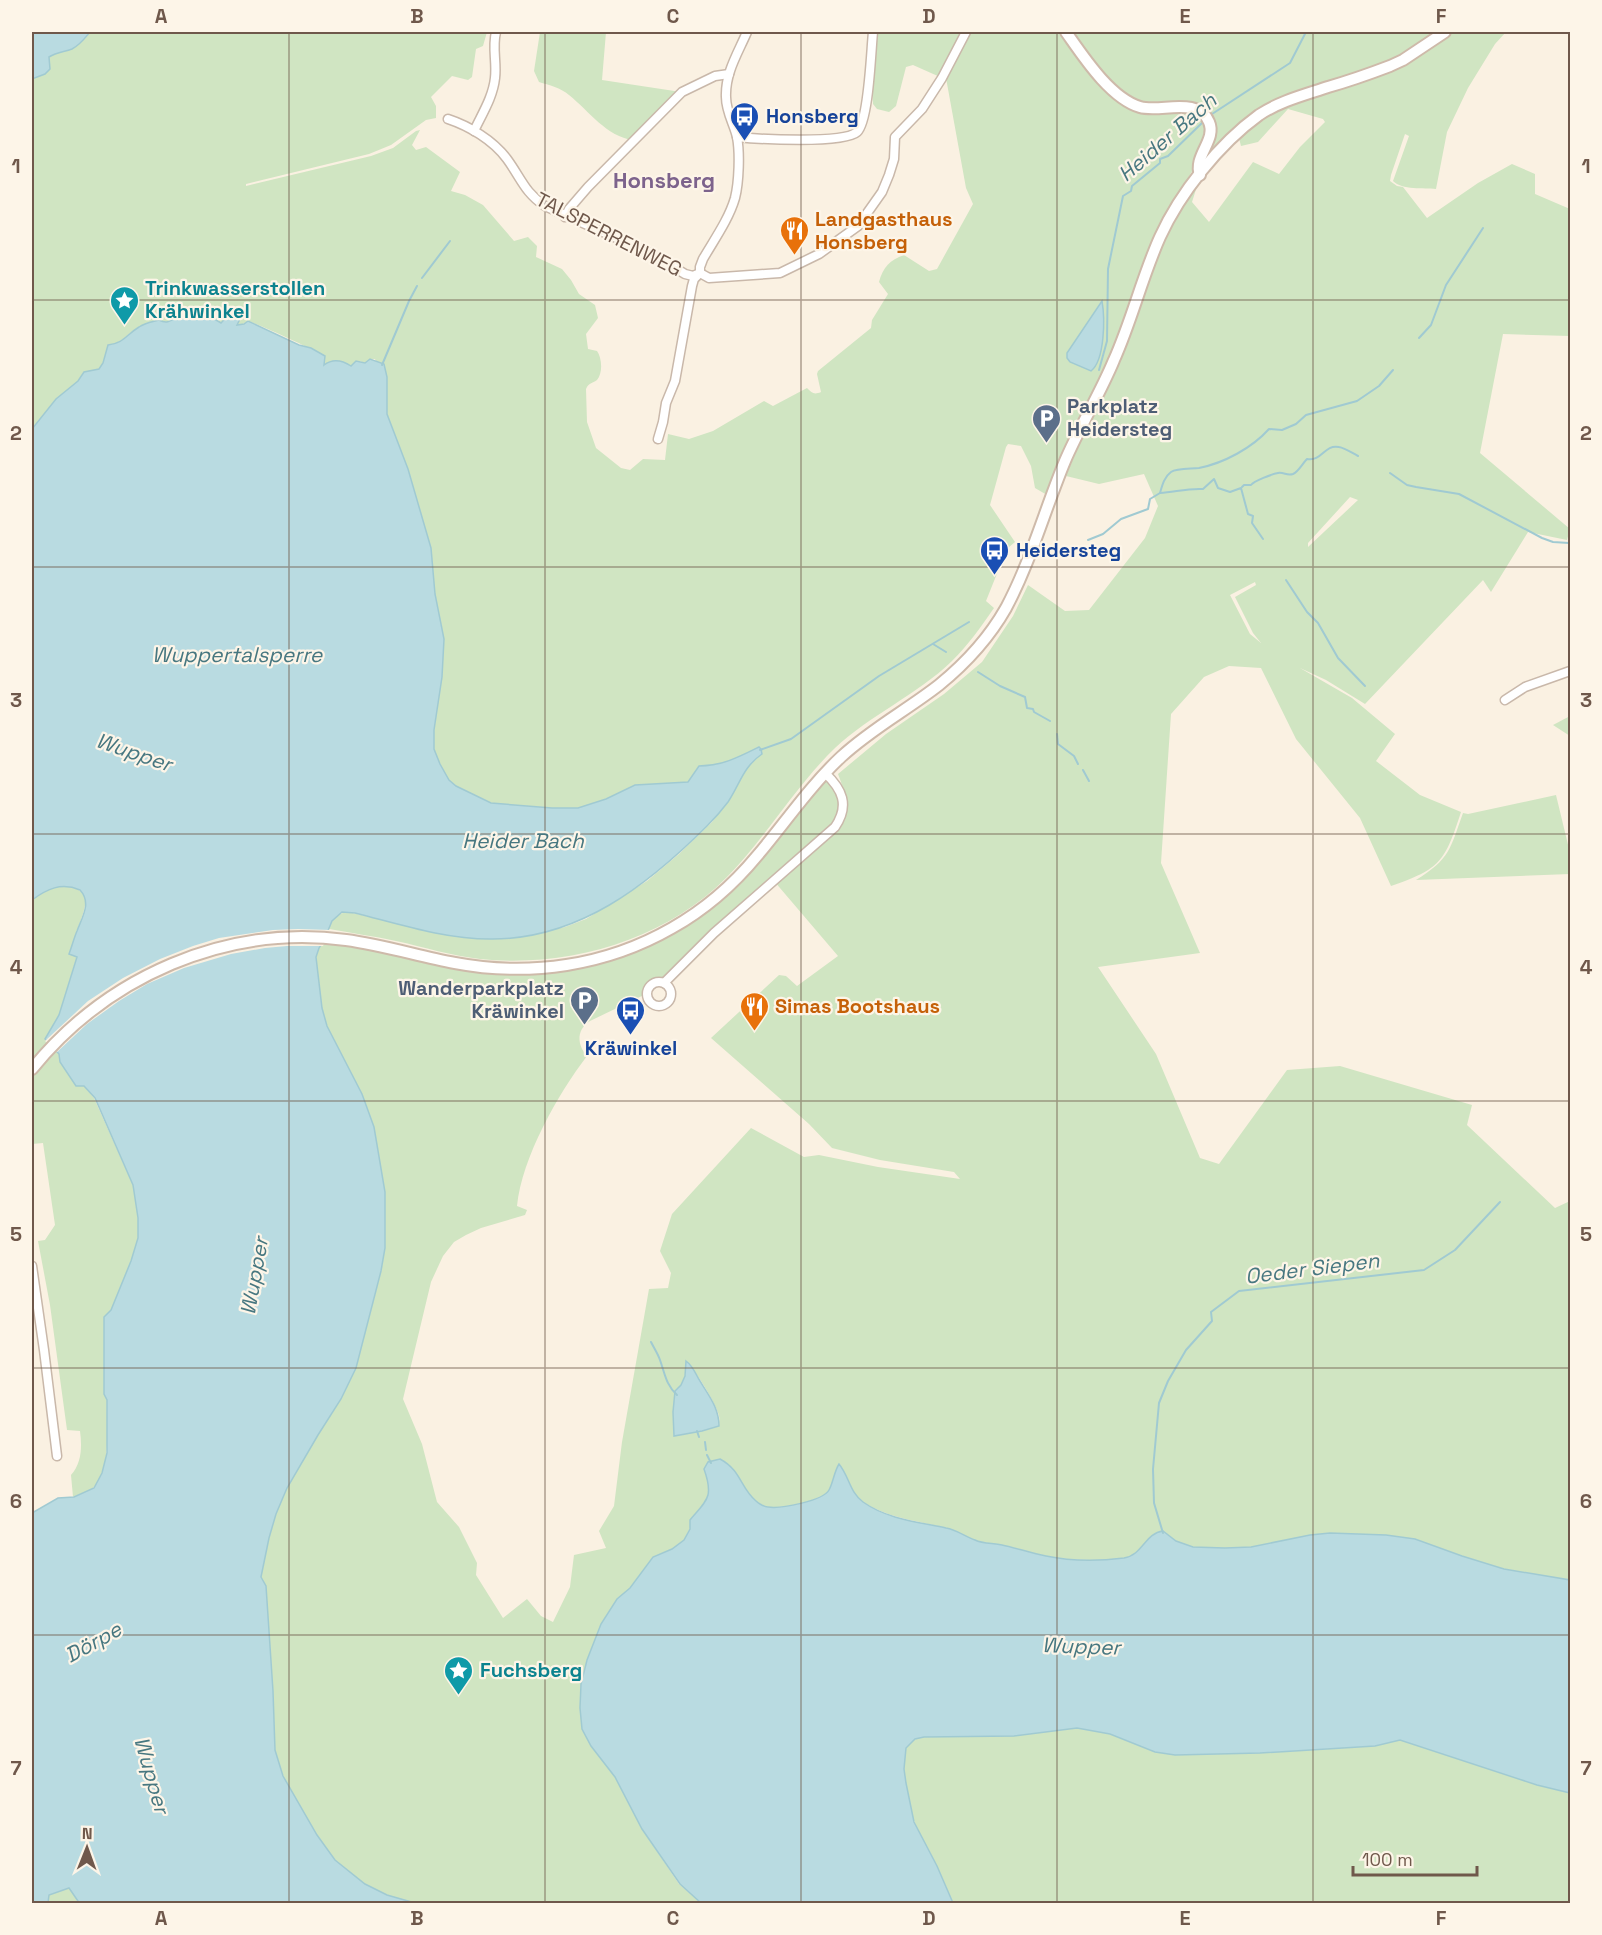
<svg xmlns="http://www.w3.org/2000/svg" width="1602" height="1935" viewBox="0 0 1602 1935" font-family="'Space Grotesk',sans-serif">
  <style>
    .green { fill: #d0e5c2; fill-rule: evenodd }
    .water { fill: #b9dbe1; stroke: #a0cad2; stroke-width: 1.5 }
    .pier { fill: #faf1e2 }
    .lines { fill: none; stroke-linecap: round; stroke-linejoin: round }
    .stream { stroke: #a0cad2; stroke-width: 2 }
    .minor-casing { stroke: #c9b8aa; stroke-width: 11 }
    .secondary-casing { stroke: #cebaaa; stroke-width: 14 }
    .minor { stroke: #fff; stroke-width: 8 }
    .secondary { stroke: #fff; stroke-width: 10 }
    .grid { fill: none; stroke: #6f584b; stroke-width: 1.5; stroke-opacity: 0.55 }
    .labels { text-anchor: middle; dominant-baseline: central; stroke-width: 4.5; stroke-linejoin: round; paint-order: stroke }
    .transit-label { font-size: 20px; font-weight: bold; fill: #164399; stroke: #fdf5e8; text-anchor: start }
    .food-label { font-size: 20px; font-weight: bold; fill: #c56008; stroke: #fdf5e8; text-anchor: start }
    .street-label { font-size: 20px; fill: #6f584b; stroke: #fdf5e8 }
    .culture-label { font-size: 20px; font-weight: bold; fill: #0d838f; stroke: #fdf5e8; text-anchor: start }
    .service-label { font-size: 20px; font-weight: bold; fill: #4e5e75; stroke: #fdf5e8; text-anchor: start }
    .water-label { font-size: 21px; font-style: italic; fill: #477780; stroke: #fdf5e8 }
    .quarter-label { font-size: 22px; font-weight: bold; fill: #7d638c; stroke: #fdf5e8 }
    .neatline { fill: none; stroke: #6f584b; stroke-width: 2 }
    .grid-label { font-size: 20px; text-anchor: middle; font-weight: bold; fill: #6f584b }
  </style>
  <rect width="100%" height="100%" fill="#faf1e2"/>
  <g class="green">
    <path d="M90,32H487L483,46L476,49L472,77L468,80L452,76L431,97L436,106V118L426,120L391,145L369,154L246,184V186L371,156L393,148L416,131L420,130L412,145L416,150L426,147L460,172L451,191L465,195L483,205L514,241L528,237L537,246L536,257L562,269L571,280L579,294L595,305L598,318L586,334L588,349L597,351C602,358 603,373 597,380C592,384 589,382 586,389L587,422L596,448L621,468L630,470L643,459L665,460L668,434L689,439L713,431L764,401L773,406L807,388C812,393 814,395 821,392L817,374L818,371L871,328L872,320L888,294L879,282C883,267 890,260 904,255L929,271L937,269L973,204L966,188L946,78L968,32H1063L1123,100L1194,111L1208,126L1194,168L1164,218L1124,321L1109,367L1098,382L1074,430L1047,495L1035,488L1031,466L1021,446L1008,444L1006,447L990,505L1015,542L1002,553L998,571L986,601L994,608C981,627 968,645 952,661C917,695 870,715 835,748C795,787 766,837 727,877C664,941 568,968 480,959C452,956 424,947 396,941C373,936 351,933 329,929C332,919 337,913 348,912L443,933L488,939L524,936L565,927L586,919L647,881L679,854L712,822L728,801L743,772L753,760L749,752C736,761 715,766 699,766L688,782L606,799L578,808H552L491,803L456,786L449,780L440,764L434,749V730L442,677L444,639L435,594L431,548L408,469L387,414V388L375,359H370L365,363L359,361L351,366L324,365C323,362 323,359 321,356C317,350 259,325 248,321C239,328 235,324 226,317L221,323L216,320L177,315C172,323 167,324 159,320C152,322 145,324 139,327C126,334 124,343 108,345L103,363L99,369L84,372L78,381L56,399L32,429V79L45,74L49,57C57,52 64,52 72,49C80,45 85,38 90,32ZM1101,302L1103,336L1098,360L1067,353Z"/>
    <path d="M540,32H606L602,80L681,92L633,140C607,137 589,111 569,95C561,88 549,85 539,82L534,71Z"/>
    <path d="M878,32H965L940,77L913,65L906,67L896,106L889,112L877,109L873,104L872,86Z"/>
    <path d="M1066,32H1445L1440,36L1447,32H1506L1495,44L1468,88L1447,132L1436,189C1424,188 1402,190 1393,181L1409,136L1405,134L1391,175L1390,181L1397,186L1403,187L1427,218L1478,183L1512,164L1535,174V194L1570,209V336L1503,334L1480,453L1570,529L1567,540L1528,532L1491,592L1483,580L1365,704L1326,680L1300,668L1352,698L1395,734L1376,761L1420,795L1461,812C1445,861 1441,869 1391,886L1360,818L1296,739L1261,668L1229,666L1204,677L1171,714L1161,863L1200,953L1098,967L1156,1054L1200,1158L1219,1164L1287,1070L1340,1066L1472,1105L1467,1125L1555,1208L1570,1201V1580L1504,1569L1462,1556L1415,1539L1386,1535L1330,1533L1310,1535L1251,1547L1225,1548L1193,1547L1176,1541L1163,1531C1145,1533 1143,1555 1124,1558C1099,1561 1070,1561 1046,1556C1031,1553 1017,1548 1002,1545C993,1543 983,1544 975,1541C964,1537 957,1530 946,1528C918,1521 888,1518 863,1502C850,1494 849,1476 839,1465C834,1473 834,1483 829,1490C823,1501 779,1509 768,1507C761,1506 753,1499 749,1494C738,1479 738,1469 720,1459L708,1462L704,1469C714,1497 707,1500 690,1520V1528L684,1540L672,1549L653,1557L629,1589L617,1599L601,1624L587,1660L581,1684L580,1708L582,1729L591,1746L615,1777L642,1829L679,1884L701,1903L415,1904L387,1895L365,1884L335,1860L317,1835L283,1776L275,1750L273,1691L266,1586L261,1577L269,1538L276,1514L287,1488L318,1435L341,1399L356,1368L381,1272L385,1248V1192L374,1127L362,1094L327,1026L322,1008L316,957L319,948L325,938C377,943 426,959 477,967C568,981 665,947 731,884C766,850 791,808 825,773C830,777 836,782 840,788C846,799 842,817 835,827L714,933L664,983L654,984L650,988L648,993L590,1021C576,1030 577,1045 587,1056C558,1094 522,1157 517,1206L527,1210L525,1215L481,1228L466,1235L454,1242L443,1256L431,1282L403,1399L422,1444L437,1502L459,1527L477,1563L476,1575L503,1618L527,1599L541,1616L553,1622L570,1587L574,1555L606,1548L599,1531L614,1506L622,1442L649,1289L668,1288L671,1273L660,1251L672,1214L751,1128L804,1157L819,1155L878,1167L960,1179L954,1172L880,1160L832,1148L809,1124L711,1038L779,975L786,976L797,986L838,956L774,881C789,869 834,836 842,821C849,805 844,789 838,774L886,734L944,694L982,662L1013,616L1028,585L1065,611L1089,610L1145,538L1158,506L1144,474L1099,484L1066,476L1083,434L1115,369L1164,237L1172,222L1199,180L1192,202L1209,222L1253,162L1279,174L1300,147L1325,122L1323,119L1288,109L1258,142L1241,146L1238,134L1241,130L1220,151L1200,175C1193,156 1217,140 1209,122C1197,96 1160,113 1140,107C1110,98 1083,56 1066,32ZM1350,497L1358,500L1308,547V543ZM1255,582L1256,585L1235,597L1253,633L1261,643L1250,634L1230,595ZM686,1361C693,1366 718,1407 719,1416C720,1420 719,1423 719,1426L702,1431L674,1436L673,1412L675,1391L681,1385L685,1376Z"/>
    <path d="M1570,716V736L1553,725Z"/>
    <path d="M1556,795L1570,853V874L1416,880C1450,859 1450,849 1463,813L1468,814Z"/>
    <path d="M56,886C95,886 87,904 77,930C74,938 72,946 69,954L77,956L59,1015L45,1039L59,1054L60,1062L76,1086H84L94,1098L133,1185L138,1218V1238L131,1261L111,1310L104,1317V1394L107,1400C106,1426 112,1467 94,1487C90,1492 78,1494 73,1497L71,1475C82,1463 82,1446 80,1431L67,1430L50,1305L38,1241L45,1240L55,1225L43,1143L32,1144V900L50,888Z"/>
    <path d="M1077,1728L1110,1734L1155,1752L1175,1755L1260,1753L1375,1746L1400,1740L1537,1785L1570,1793V1903H953C946,1886 939,1869 930,1852C925,1842 918,1833 915,1823C909,1808 897,1759 908,1745C911,1740 918,1738 924,1737L1014,1736Z"/>
    <path d="M69,1888L80,1903L47,1904L49,1895Z"/>
  </g>
  <g class="water">
    <path d="M32,32H90C85,38 80,45 72,49C64,52 57,52 49,57L50,69L45,74L32,79Z"/>
    <path d="M1102,301C1105,318 1105,360 1091,371L1070,362L1067,358V353Z"/>
    <path d="M183,314L194,317L197,314H216V320L221,323C227,316 231,316 240,319L237,325L244,324L248,321L299,345L311,348L325,356L324,365C333,358 342,360 351,366L356,361L365,363L370,359L384,364L387,377V414L408,469L431,548L435,594L444,639L442,677L434,730V749L440,764L449,780L456,786L491,803L552,808H578L606,799L635,785L688,782L699,766C722,766 739,757 759,747L761,749L762,754C743,767 740,784 728,802C722,810 714,819 707,826C648,885 578,940 490,939C444,939 399,924 355,913L342,912L332,921L325,938L319,948L316,957L322,1008L327,1026L362,1094L374,1127L385,1192V1248L381,1271L356,1368L341,1399L318,1435L287,1488L276,1514L269,1538L261,1577L266,1586L273,1691L275,1750L283,1776L317,1835L335,1860L365,1884L387,1895L415,1903L80,1904L69,1888L49,1895L48,1903H32V1513L58,1498L74,1497L94,1488L102,1473L107,1453V1400L104,1394V1317L111,1310L131,1261L138,1238V1218L133,1185L95,1098L84,1086H76L60,1062L59,1054L45,1039L59,1015L77,957L69,954C72,946 74,938 77,931C82,917 92,903 80,890C61,882 47,889 32,900V429L56,399L78,381L84,372L99,369L103,363L108,345C124,343 126,335 139,327C145,323 152,322 159,320C170,326 173,317 183,314Z"/>
    <path d="M686,1361C693,1366 695,1373 700,1381C709,1396 719,1408 719,1426L702,1431L674,1436L673,1412L675,1391L681,1385L685,1376Z"/>
    <path d="M720,1459C742,1471 740,1488 756,1501C758,1503 764,1507 768,1507C780,1509 823,1501 829,1490C833,1483 834,1472 839,1464C849,1476 850,1493 863,1502C887,1519 918,1522 946,1528C957,1530 964,1536 975,1540C983,1544 993,1543 1002,1545C1016,1548 1031,1553 1046,1556C1070,1561 1099,1561 1124,1558C1143,1555 1145,1533 1163,1531L1176,1541L1193,1547L1225,1548L1251,1547L1310,1535L1330,1533L1386,1535L1415,1539L1462,1556L1504,1569L1570,1580V1793L1537,1785L1400,1740L1375,1746L1260,1753L1175,1755L1155,1752L1110,1734L1077,1728L1014,1736L924,1737L915,1739L906,1748L904,1769L906,1783L914,1822L937,1866L953,1903H701L680,1884L642,1829L615,1777L591,1746L582,1729L580,1708L581,1684L587,1660L601,1624L617,1599L630,1588L653,1557L672,1549L684,1540L690,1529V1520C707,1500 714,1497 704,1469L708,1462Z"/>
  </g>
  <path class="pier" d="M298,929L331,930L323,946H287L265,948L231,954L184,968L147,984L119,1001L87,1024L57,1052L45,1041L88,1001L123,978L160,959L193,946L219,938L273,930Z"/>
  <g class="lines">
    <g class="stream">
      <path d="M1209,116L1290,63L1306,32"/>
      <path d="M422,278L450,241"/>
      <path d="M1419,338L1431,325L1446,285L1483,228"/>
      <path d="M382,365L409,301L417,286"/>
      <path d="M1099,370L1107,341L1108,269L1123,196L1131,191L1132,186L1160,163V159L1168,156L1205,120"/>
      <path d="M1390,473L1407,485L1416,487L1459,494L1542,538L1553,542L1569,543"/>
      <path d="M1242,487L1244,485H1251C1254,481 1272,474 1278,473C1284,472 1287,476 1293,474C1299,471 1302,464 1307,459C1322,462 1324,444 1339,447C1345,448 1352,453 1358,456"/>
      <path d="M1160,493C1175,492 1188,488 1203,489L1214,479L1218,488L1230,492L1241,488L1248,514L1253,516L1252,523L1263,539"/>
      <path d="M1088,540L1103,534L1121,519L1148,509L1150,499L1160,493C1162,486 1164,477 1171,472C1177,468 1191,469 1199,468C1224,463 1252,448 1269,429L1282,430L1296,424L1306,415L1357,401L1379,386L1393,370"/>
      <path d="M1286,580L1307,612L1318,623L1338,658L1365,686"/>
      <path d="M933,644L946,652"/>
      <path d="M978,672L1000,686L1025,697L1027,708L1033,709L1034,712L1050,721"/>
      <path d="M1057,734L1058,744L1074,756L1078,764"/>
      <path d="M760,750L791,739L879,676L969,622"/>
      <path d="M1083,770L1089,781"/>
      <path d="M651,1342C654,1348 658,1354 660,1360C665,1374 666,1385 677,1395"/>
      <path d="M697,1431L699,1437"/>
      <path d="M705,1442L706,1450"/>
      <path d="M707,1455L711,1463"/>
      <path d="M1163,1533L1154,1503L1153,1469L1159,1403L1168,1381L1186,1350L1212,1321L1211,1312L1239,1291L1424,1270L1455,1250L1500,1202"/>
    </g>
    <defs>
      <g id="minor">
        <path d="M448,119C469,126 493,140 507,159C521,178 525,193 545,206L652,254L685,274L693,276L700,273"/>
        <path d="M474,131C482,114 493,97 495,78C497,62 492,48 496,32"/>
        <path d="M737,137C757,139 844,144 857,132C869,121 871,50 873,32"/>
        <path d="M565,217L569,209L588,187L682,92L715,76L729,74"/>
        <path d="M700,273L709,278L780,273L819,254L858,226L882,192L889,175L894,159L895,137L922,109L942,78L966,32"/>
        <path d="M700,273V267L703,259C714,240 729,219 735,198C739,182 740,153 737,137C734,124 726,112 726,97C725,73 738,53 747,32"/>
        <path d="M658,439L663,422L666,403L675,381L692,286L694,279L700,273"/>
        <path d="M1505,700L1525,687L1570,671"/>
        <circle cx="659" cy="994" r="12"/>
        <path d="M664,983L714,933L835,827C850,805 842,789 825,773"/>
        <path d="M32,1266L44,1350L57,1456"/>
      </g>
      <g id="secondary">
        <path d="M1066,32C1083,56 1110,98 1140,107C1160,113 1198,96 1209,122C1217,140 1193,156 1200,175"/>
        <path d="M32,1069C107,977 225,924 346,940C383,945 418,956 455,963C529,977 606,966 672,928C704,910 733,885 757,856C785,823 809,787 841,757C871,729 907,710 939,685C966,663 989,638 1006,608C1031,561 1045,509 1065,461C1080,426 1100,394 1114,360C1132,320 1142,277 1160,237C1180,193 1219,144 1259,115C1280,101 1304,95 1328,87C1349,81 1369,74 1390,66L1403,60L1445,32"/>
      </g>
    </defs>
    <use href="#minor" class="minor-casing"/>
    <use href="#secondary" class="secondary-casing"/>
    <use href="#minor" class="minor"/>
    <use href="#secondary" class="secondary"/>
  </g>
  <path class="grid" d="M289,32V1904M545,32V1904M801,32V1904M1057,32V1904M1313,32V1904M32,300H1570M32,567H1570M32,834H1570M32,1101H1570M32,1368H1570M32,1635H1570"/>
  <defs>
    <symbol id="bus-pin" viewBox="-11 -11 22 30"><path d="M0 17L-7.5 6A9.5 9.5 0 1 1 7.5 6Z" fill="#1a4fb4" stroke="#fdf5e8"/><path d="M-5-6H5V4H4V6H2V4H-2V6H-4V4H-5ZM-3.5-4V0h7V-4ZM-3.5 1.2v1.5H-2V1.2ZM2 1.2v1.5H3.5V1.2Z" fill="#fff"/></symbol>
    <symbol id="restaurant-pin" viewBox="-11 -11 22 30"><path d="M0 17L-7.5 6A9.5 9.5 0 1 1 7.5 6Z" fill="#e8710a" stroke="#fdf5e8"/><path d="M-5-6h1v4h1v-4h1v4h1v-4h1v5L-1.5 .5V6h-2V.5L-5-1ZM5-6V6H3V1.5H1.5Q1.5-4 5-6Z" fill="#fff"/></symbol>
    <symbol id="sight-pin" viewBox="-11 -11 22 30"><path d="M0 17L-7.5 6A9.5 9.5 0 1 1 7.5 6Z" fill="#0f9aa8" stroke="#fdf5e8"/><path d="M0-6L1.8-2.2L6-1.7L2.9 1.2L3.7 5.4L0 3.3L-3.7 5.4L-2.9 1.2L-6-1.7L-1.8-2.2Z" fill="#fff"/></symbol>
    <symbol id="parking-pin" viewBox="-11 -11 22 30"><path d="M0 17L-7.5 6A9.5 9.5 0 1 1 7.5 6Z" fill="#5c6f8a" stroke="#fdf5e8"/><path d="M-3.5-5.5H1a3.5 3.5 0 0 1 0 7H-1V5.5H-3.5ZM-1-3.4V-.6H.8a1.4 1.4 0 0 0 0-2.8Z" fill="#fff"/></symbol>
  </defs>
  <g fill-rule="evenodd">
    <use href="#bus-pin" x="728" y="100" width="33" height="45"/>
    <use href="#restaurant-pin" x="778" y="214" width="33" height="45"/>
    <use href="#sight-pin" x="108" y="284" width="33" height="45"/>
    <use href="#parking-pin" x="1030" y="402" width="33" height="45"/>
    <use href="#bus-pin" x="978" y="534" width="33" height="45"/>
    <use href="#parking-pin" x="568" y="984" width="33" height="45"/>
    <use href="#restaurant-pin" x="738" y="990" width="33" height="45"/>
    <use href="#bus-pin" x="614" y="994" width="33" height="45"/>
    <use href="#sight-pin" x="442" y="1654" width="33" height="45"/>
  </g>
  <g class="labels">
    <g class="transit-label">
      <text x="766" y="116">Honsberg</text>
      <text x="1016" y="550">Heidersteg</text>
      <text x="631" y="1048" text-anchor="middle">Kräwinkel</text>
    </g>
    <g class="food-label">
      <text x="815" y="219">Landgasthaus<tspan x="815" dy="23">Honsberg</tspan></text>
      <text x="775" y="1006">Simas Bootshaus</text>
    </g>
    <g class="street-label">
      <text transform="translate(609 234) rotate(27)">TALSPERRENWEG</text>
    </g>
    <g class="culture-label">
      <text x="145" y="288">Trinkwasserstollen<tspan x="145" dy="23">Krähwinkel</tspan></text>
      <text x="480" y="1670">Fuchsberg</text>
    </g>
    <g class="service-label">
      <text x="1067" y="406">Parkplatz<tspan x="1067" dy="23">Heidersteg</tspan></text>
      <text x="564" y="988" text-anchor="end">Wanderparkplatz<tspan x="564" dy="23">Kräwinkel</tspan></text>
    </g>
    <g class="water-label">
      <text transform="translate(1167 137) rotate(-41)">Heider Bach</text>
      <text x="237" y="654">Wuppertalsperre</text>
      <text transform="translate(134 752) rotate(19)">Wupper</text>
      <text x="523" y="840">Heider Bach</text>
      <text transform="translate(1312 1268) rotate(-7)">Oeder Siepen</text>
      <text transform="translate(254 1276) rotate(-80)">Wupper</text>
      <text transform="translate(93 1642) rotate(-29)">Dörpe</text>
      <text transform="translate(1081 1646) rotate(2)">Wupper</text>
      <text transform="translate(152 1775) rotate(74)">Wupper</text>
    </g>
    <g class="quarter-label">
      <text x="664" y="180">Honsberg</text>
    </g>
  </g>
  <rect width="1602" height="1935" fill="none" stroke="#fdf5e8" stroke-width="66"/>
  <g transform="translate(87 1848) rotate(1)" stroke="#fdf5e8" stroke-width="4.5" paint-order="stroke">
  <path d="M0-4.5L10 22L0 15L-10 22Z" fill="#6f584b"/>
  <text y="-9" font-size="16" font-weight="bold" text-anchor="middle" fill="#6f584b">N</text>
  </g>
  <path d="M1353 1866v9h124v-9" fill="none" stroke="#6f584b" stroke-width="3"/>
  <text x="1362" y="1866" font-size="18" fill="#6f584b" stroke="#fdf5e8" stroke-width="4.5" paint-order="stroke">100 m</text>
  <rect x="33" y="33" width="1536" height="1869" class="neatline"/>
  <g class="grid-label">
    <text x="161" y="23">A</text>
    <text x="417" y="23">B</text>
    <text x="673" y="23">C</text>
    <text x="929" y="23">D</text>
    <text x="1185" y="23">E</text>
    <text x="1441" y="23">F</text>
    <text x="16" y="173">1</text>
    <text x="1586" y="173">1</text>
    <text x="16" y="440">2</text>
    <text x="1586" y="440">2</text>
    <text x="16" y="707">3</text>
    <text x="1586" y="707">3</text>
    <text x="16" y="974">4</text>
    <text x="1586" y="974">4</text>
    <text x="16" y="1241">5</text>
    <text x="1586" y="1241">5</text>
    <text x="16" y="1508">6</text>
    <text x="1586" y="1508">6</text>
    <text x="16" y="1775">7</text>
    <text x="1586" y="1775">7</text>
    <text x="161" y="1925">A</text>
    <text x="417" y="1925">B</text>
    <text x="673" y="1925">C</text>
    <text x="929" y="1925">D</text>
    <text x="1185" y="1925">E</text>
    <text x="1441" y="1925">F</text>
  </g>
</svg>
